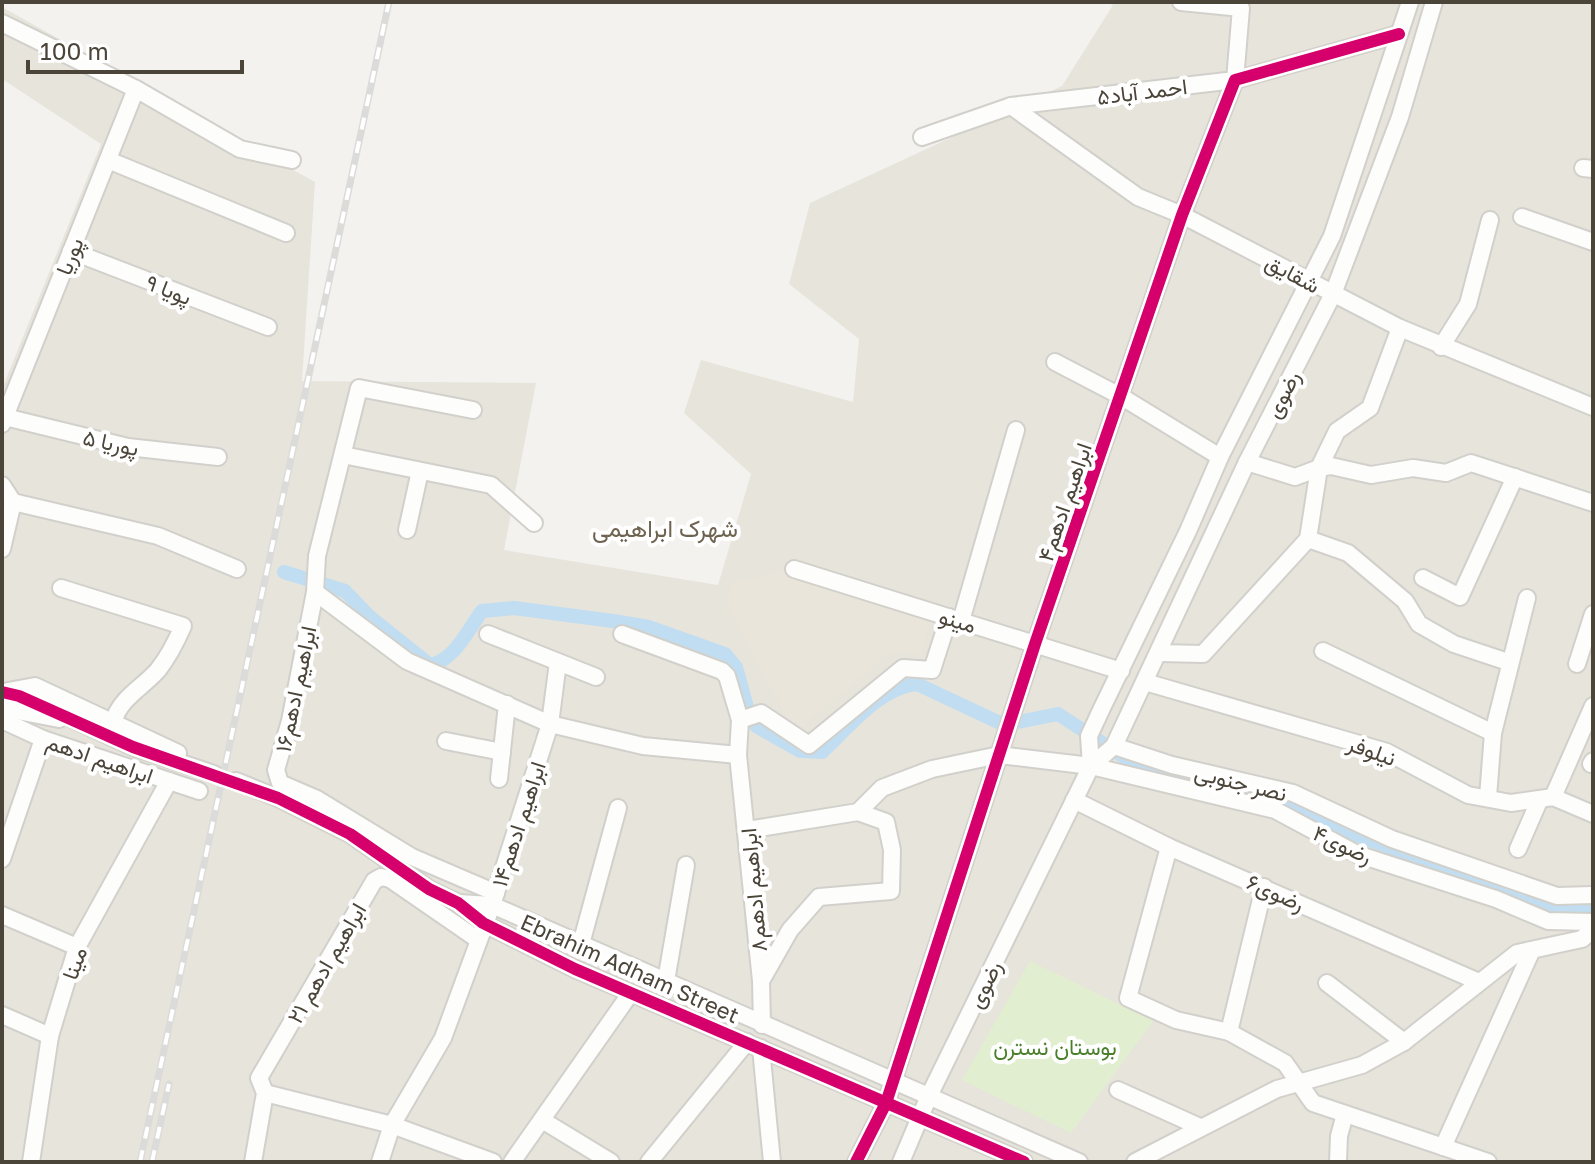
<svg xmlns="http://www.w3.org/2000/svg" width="1595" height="1164" viewBox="0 0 1595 1164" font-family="'Golos Text',Vazirmatn,sans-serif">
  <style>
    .residential { fill: #e7e4dc }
    .education { fill: #eae5da }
    .green { fill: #e1eecf }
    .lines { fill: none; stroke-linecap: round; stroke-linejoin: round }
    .canal { stroke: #c0ddf1; stroke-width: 14 }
    .minor-casing { stroke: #d2d0cb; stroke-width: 20 }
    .minor { stroke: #fdfdfc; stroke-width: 16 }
    .rail-casing { stroke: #dbdbda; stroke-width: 7 }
    .rail { stroke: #fff; stroke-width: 4; stroke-dasharray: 12; stroke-linecap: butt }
    .cycleway-casing { stroke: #fff; stroke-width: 17 }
    .cycleway { stroke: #d6006c; stroke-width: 12 }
    .labels { text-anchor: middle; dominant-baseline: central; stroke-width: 8; stroke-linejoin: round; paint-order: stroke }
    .street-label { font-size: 22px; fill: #4b4439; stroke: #fff }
    .park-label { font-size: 22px; fill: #4a7f2a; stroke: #fff }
    .neighbourhood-label { font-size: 24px; fill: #6e6250; stroke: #fff }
  </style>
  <rect width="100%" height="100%" fill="#f4f2ee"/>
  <path class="residential" d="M1107,2H1593V1162H2V389L101,144L2,79V7L315,182L302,381L536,383L504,550L718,585L751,474L684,413L701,360L853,402L859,339L789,284L810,203L1062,86L1113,5Z"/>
  <path class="education" d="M790,571L931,615L921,655L890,652L802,726L787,717L726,603L731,582Z"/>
  <path class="green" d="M1030,961L1153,1021L1071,1133L962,1080Z"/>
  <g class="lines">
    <g class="canal">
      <path d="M284,572L345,591L370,617L430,665C454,661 468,630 482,611L514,608L613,621L649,627L697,644L725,654L736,667L747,707"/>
      <path d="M1018,722L1058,714L1124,757L1158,773L1218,788"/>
      <path d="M756,726L800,751L822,752C848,728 880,687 917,684L998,722"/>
      <path d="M1265,800L1549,908H1593"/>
    </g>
    <defs>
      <g id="minor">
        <path d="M2,23L136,89L240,149L292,160"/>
        <path d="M1011,106L1138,197L1182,215L1400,328L1593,407"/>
        <path d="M922,137L1011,106L1235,80L1241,8L1181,2"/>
        <path d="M108,160L286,233"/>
        <path d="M1583,168L1593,169"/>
        <path d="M1522,217L1593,242"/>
        <path d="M71,251L268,327"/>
        <path d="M1441,347L1468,304L1490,220"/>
        <path d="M1055,362L1122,397L1220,457"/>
        <path d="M473,410L359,388L317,556L315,592L290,721L276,770L280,783L317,799L412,857L496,893"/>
        <path d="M5,417L128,447L218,457"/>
        <path d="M2,424L136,89"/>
        <path d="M343,455L491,485L534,523"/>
        <path d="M1247,462L1295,477L1319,468L1337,431L1370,408L1400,328"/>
        <path d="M2,485L13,502"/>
        <path d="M13,502L158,536L237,569"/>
        <path d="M407,530L420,471"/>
        <path d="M1308,539L1348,553L1405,601L1419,624L1454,644L1508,662"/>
        <path d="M2,549L13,502"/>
        <path d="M794,569L1121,671"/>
        <path d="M1423,578L1460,597L1515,477"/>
        <path d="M61,588L183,626C176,642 169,656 158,670C141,689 121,697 113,722"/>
        <path d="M315,592L407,661L550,724L643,746L738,755L740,720L761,713L809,745L903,668L932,670L949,617"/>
        <path d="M961,621L1016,430"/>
        <path d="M488,634L596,677"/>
        <path d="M622,634L722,671L727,676L740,720"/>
        <path d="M1323,651L1493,733"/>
        <path d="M1159,653L1203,654L1308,539L1319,468L1331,466L1371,475L1413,468L1446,473L1471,463L1593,503"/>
        <path d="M1577,664L1593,614"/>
        <path d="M1145,682L1387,752L1468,795L1511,803L1553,797L1593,814"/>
        <path d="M8,691L35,686L178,753"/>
        <path d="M2,692L53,710L133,747L214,774"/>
        <path d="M2,708L59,719"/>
        <path d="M2,720L43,739L199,791"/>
        <path d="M446,741L502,752"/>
        <path d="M1114,746L1172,765L1293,793L1392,839L1557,896L1593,895"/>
        <path d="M738,755L761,981L762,1025"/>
        <path d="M1591,764L1593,761"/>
        <path d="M1091,766L1089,736L1102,708L1188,531L1220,457L1332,236L1410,2"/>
        <path d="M499,779L507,704"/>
        <path d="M236,781L278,798L350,834L429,889L458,903L483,923L575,969L1024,1162"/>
        <path d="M1488,797L1493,733L1527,598"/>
        <path d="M1553,797L1593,706"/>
        <path d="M1074,800L1169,847L1479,982"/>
        <path d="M747,830L858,812L882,788L932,769L999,755L1091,766L1275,810L1357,854L1496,899L1548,921L1593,922"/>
        <path d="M1169,847L1128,998L1176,1020L1229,1032L1285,1063L1313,1103L1488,1162"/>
        <path d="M1518,849L1539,801"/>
        <path d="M2,859L43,739"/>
        <path d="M458,903L492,905L1079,1162"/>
        <path d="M2,915L77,947"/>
        <path d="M581,944L618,808"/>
        <path d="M666,981L686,865"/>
        <path d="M761,981L790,930L819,897L891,891L892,850L886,822L858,812"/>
        <path d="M1327,983L1404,1042"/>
        <path d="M2,1015L50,1036"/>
        <path d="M1229,1032L1264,887"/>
        <path d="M761,1048L772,1162"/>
        <path d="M1118,1090L1200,1127"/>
        <path d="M265,1093L392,1125L493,1162"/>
        <path d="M542,1120L611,1162"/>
        <path d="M1443,1147L1532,950"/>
        <path d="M31,1162L50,1036L77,947L169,781"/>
        <path d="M253,1162L265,1093L259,1078L374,881L381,877L390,879L477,939"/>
        <path d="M380,1162L392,1125L443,1038L492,905L550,724L558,662"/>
        <path d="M512,1162L630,994"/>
        <path d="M649,1162L747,1042"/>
        <path d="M856,1162L886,1103L1035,644L1182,215L1235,80L1399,34"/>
        <path d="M901,1162L929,1096L1091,766L1114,746L1247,462L1333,294L1400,117L1434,2"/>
        <path d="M1135,1162L1277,1089L1362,1065L1404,1042L1517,953L1582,939L1593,929"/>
        <path d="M1338,1162L1339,1136L1345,1114"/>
      </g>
    </defs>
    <use href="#minor" class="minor-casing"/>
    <use href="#minor" class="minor"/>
    <defs>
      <g id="rail">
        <path d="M140,1162L389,2"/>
        <path d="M152,1162L169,1084"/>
      </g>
    </defs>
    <use href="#rail" class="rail-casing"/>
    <use href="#rail" class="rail"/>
    <defs>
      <g id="cycleway">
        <path d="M2,692L19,696L133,747L278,798L350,834L429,889L458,903L483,923L575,969L1024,1162"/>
        <path d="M856,1162L886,1103L1035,644L1182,215L1235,80L1399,34"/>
      </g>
    </defs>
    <use href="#cycleway" class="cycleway-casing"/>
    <use href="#cycleway" class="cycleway"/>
  </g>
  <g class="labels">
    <g class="street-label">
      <text transform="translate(1142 91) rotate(-7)">احمد آباد۵</text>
      <text transform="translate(69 256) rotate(-68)">پوریا</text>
      <text transform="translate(1293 273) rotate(28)">شقایق</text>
      <text transform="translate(169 289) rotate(21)">پویا ۹</text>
      <text transform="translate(1282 394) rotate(-63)">رضوی</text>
      <text transform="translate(111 442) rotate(12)">پوریا ۵</text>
      <text transform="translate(1064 502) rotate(-71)">ابراهیم ادهم۴</text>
      <text transform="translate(958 620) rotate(17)">مینو</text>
      <text transform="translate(295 689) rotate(-78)">ابراهیم ادهم۱۶</text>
      <text transform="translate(1372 750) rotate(20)">نیلوفر</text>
      <text transform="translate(100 758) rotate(19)">ابراهیم ادهم</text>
      <text transform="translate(1241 782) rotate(14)">نصر جنوبی</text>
      <text transform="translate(518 824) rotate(-72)">ابراهیم ادهم۱۴</text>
      <text transform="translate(1343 844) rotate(25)">رضوی۴</text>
      <text transform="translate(753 890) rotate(-95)">ابراهیم ادهم۸</text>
      <text transform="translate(1276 892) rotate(24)">رضوی۶</text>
      <text transform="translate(74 963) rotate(-70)">مینا</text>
      <text transform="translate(326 963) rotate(-60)">ابراهیم ادهم ۲۱</text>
      <text transform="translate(630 968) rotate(24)">Ebrahim Adham Street</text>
      <text transform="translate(984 984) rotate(-64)">رضوی</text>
    </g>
    <g class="park-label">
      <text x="1055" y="1046">بوستان نسترن</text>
    </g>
    <g class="neighbourhood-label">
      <text x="665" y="527">شهرک ابراهیمی</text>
    </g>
  </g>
  <rect width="1595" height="1164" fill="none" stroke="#4b4439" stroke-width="8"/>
  <path d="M28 60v12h214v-12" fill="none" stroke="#4b4439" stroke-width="4"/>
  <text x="40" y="60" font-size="24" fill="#4b4439" stroke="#ffffff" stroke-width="6" paint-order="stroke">100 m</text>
</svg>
